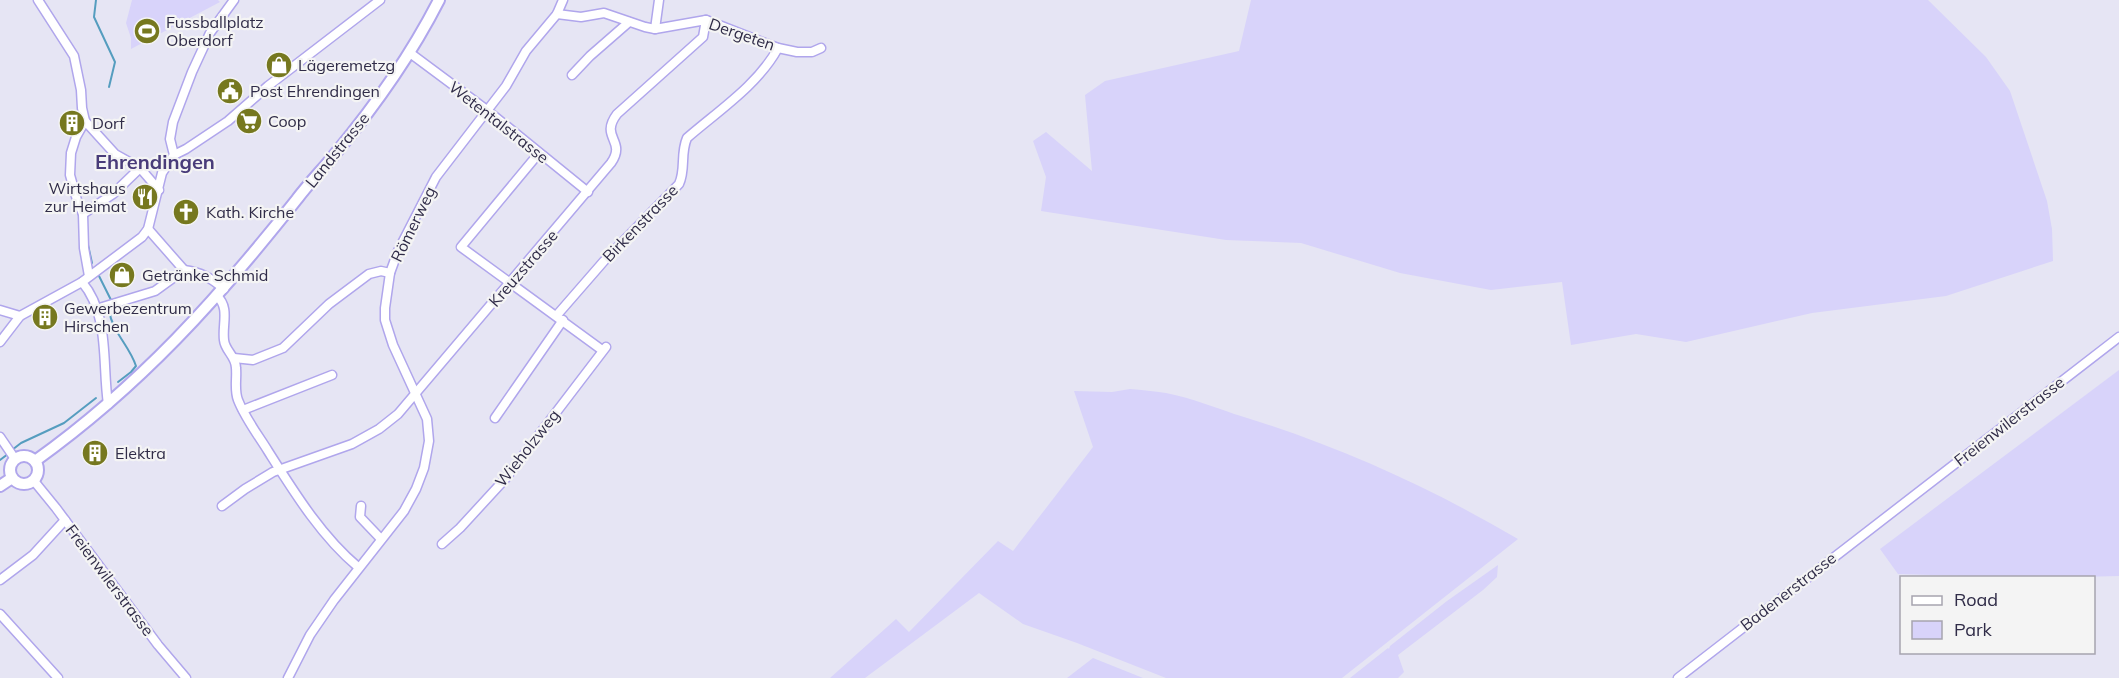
<svg xmlns="http://www.w3.org/2000/svg" width="2119" height="678" viewBox="0 0 2119 678" font-family="Mulish,sans-serif">
  <style>
    .green { fill: #d8d3fa }
    .lines { fill: none; stroke-linecap: round; stroke-linejoin: round }
    .stream { stroke: #559dbf; stroke-width: 2 }
    .minor-casing { stroke: #b0a6ec; stroke-width: 11 }
    .major-casing { stroke: #b0a6ec; stroke-width: 14 }
    .minor { stroke: #fff; stroke-width: 8 }
    .major { stroke: #fff; stroke-width: 10 }
    .labels { text-anchor: middle; dominant-baseline: central; stroke-width: 4.5; stroke-linejoin: round; paint-order: stroke }
    .poi-label { font-size: 16px; fill: #302c48; stroke: #f4f4f4; text-anchor: start }
    .street-label { font-size: 16px; fill: #302c48; stroke: #f4f4f4 }
    .quarter-label { font-size: 20px; font-weight: bold; fill: #493c7a; stroke: #f4f4f4 }
  </style>
  <rect width="100%" height="100%" fill="#e6e5f4"/>
  <g class="green">
    <path d="M132,0H218L220,2L131,49V38L126,23Z"/>
    <path d="M1251,0H1928L1986,57L2010,91L2047,201L2052,229L2053,261L1946,296L1812,313L1686,342L1636,334L1571,345L1562,282L1491,290L1400,273L1301,243L1226,240L1041,211L1046,177L1033,141L1046,132L1092,171L1085,95L1105,81L1239,51Z"/>
    <path d="M2119,370V576L2038,578L1898,574L1880,549Z"/>
    <path d="M1130,389C1142,390 1154,391 1166,393C1193,398 1218,409 1244,417C1341,447 1431,488 1518,539L1342,678H1166L1077,643L1023,624L979,593L865,678H830L896,619L909,632L998,541L1013,551L1093,447L1074,391L1112,392Z"/>
    <path d="M1498,565L1497,577L1483,590L1398,655L1404,672L1398,678H1350L1388,648L1389,649L1390,646L1447,601Z"/>
    <path d="M1093,658L1143,678H1144H1067Z"/>
  </g>
  <g class="lines">
    <g class="stream">
      <path d="M96,0L94,17L115,62L109,87"/>
      <path d="M88,245L92,263"/>
      <path d="M99,276L111,300"/>
      <path d="M109,310C112,332 129,345 136,366L131,372L118,382"/>
      <path d="M12,450L21,443L64,423L96,398"/>
      <path d="M0,460L8,454"/>
    </g>
    <defs>
      <g id="minor">
        <path d="M38,0L74,56L81,90L82,108L85,121L76,137L71,153L70,175L77,200L83,214L84,248L89,276"/>
        <path d="M557,14L581,17L604,13L645,27L655,29L706,20L778,48L797,52H812L821,48"/>
        <path d="M655,29L659,0"/>
        <path d="M410,53L488,111L588,192"/>
        <path d="M572,75L590,56L629,22"/>
        <path d="M85,121L115,154L140,168L159,190"/>
        <path d="M539,153L461,247L602,350"/>
        <path d="M174,155L170,139L173,122L192,72L210,33L234,0"/>
        <path d="M83,214L113,194L140,168"/>
        <path d="M148,229L184,270"/>
        <path d="M82,282C110,315 102,364 108,404"/>
        <path d="M217,296C230,308 222,324 224,340C225,351 236,356 236,368C237,379 234,390 238,400C245,418 258,435 268,451C294,492 321,536 358,567"/>
        <path d="M96,309L155,291L184,270C201,272 211,278 224,289"/>
        <path d="M0,310L20,316"/>
        <path d="M557,315L604,261L679,184C686,169 680,154 687,138C718,111 758,85 778,48"/>
        <path d="M0,342L20,316L82,282L142,237L148,229L162,173L174,155L186,149L228,121L268,86L380,0"/>
        <path d="M234,358L253,360L283,348L329,304L369,274L381,271L390,273"/>
        <path d="M243,410L332,375"/>
        <path d="M495,418L563,320"/>
        <path d="M0,437L15,459"/>
        <path d="M34,481L56,508L158,645L186,678"/>
        <path d="M222,506L245,489L273,472L352,444L379,429L398,414L611,163C627,140 599,138 617,114L703,37L706,20"/>
        <path d="M361,506L360,517L381,539"/>
        <path d="M442,544L460,528L506,478L606,347"/>
        <path d="M0,580L33,555L65,520"/>
        <path d="M0,614L58,678"/>
        <path d="M288,678L310,635L334,600L404,511L416,489L424,468L429,441L427,419L393,345L385,320V308L390,273L398,251L436,177L506,86L526,51L557,14L563,0"/>
        <path d="M1678,678L2119,337"/>
      </g>
      <g id="major">
        <circle cx="24" cy="470" r="14"/>
        <path d="M35,461C141,385 217,300 297,199C309,183 323,169 335,154C375,106 411,55 439,0"/>
        <path d="M0,486L12,478"/>
      </g>
    </defs>
    <use href="#minor" class="minor-casing"/>
    <use href="#major" class="major-casing"/>
    <use href="#minor" class="minor"/>
    <use href="#major" class="major"/>
  </g>
  <defs>
    <symbol id="stadium-disc" viewBox="-11 -11 22 22"><circle r="9.5" fill="#76781f" stroke="#f4f4f4"/><path d="M0-5a6.5 5 0 1 0 0 10a6.5 5 0 1 0 0-10ZM-3.5-1.8h7v3.6h-7Z" fill="#fff"/></symbol>
    <symbol id="shop-disc" viewBox="-11 -11 22 22"><circle r="9.5" fill="#76781f" stroke="#f4f4f4"/><path d="M-5-2.5h2.3a2.7 3.5 0 0 1 5.4 0H5L5.5 6h-11ZM-1.5-2.5h3a1.5 2.3 0 0 0-3 0Z" fill="#fff"/></symbol>
    <symbol id="civic-disc" viewBox="-11 -11 22 22"><circle r="9.5" fill="#76781f" stroke="#f4f4f4"/><path d="M-.6-6.5H3V-4.5H.6V-3L4-1V1h2V6H-6V1h2V-1L-.6-3ZM-1.2 2.5V6h2.4V2.5Z" fill="#fff"/></symbol>
    <symbol id="supermarket-disc" viewBox="-11 -11 22 22"><circle r="9.5" fill="#76781f" stroke="#f4f4f4"/><path d="M-6-5.5h2.5l.6 2H6L4.5 2H-2.5L-4.4-4H-6ZM-1.5 3.2a1.3 1.3 0 1 0 .1 0ZM3 3.2a1.3 1.3 0 1 0 .1 0Z" fill="#fff"/></symbol>
    <symbol id="building-disc" viewBox="-11 -11 22 22"><circle r="9.5" fill="#76781f" stroke="#f4f4f4"/><path d="M-4-6H4V6H1V3H-1V6H-4ZM-2.5-4.3h1.7v1.8h-1.7ZM.8-4.3h1.7v1.8H.8ZM-2.5-1h1.7V.8h-1.7ZM.8-1h1.7V.8H.8Z" fill="#fff"/></symbol>
    <symbol id="restaurant-disc" viewBox="-11 -11 22 22"><circle r="9.5" fill="#76781f" stroke="#f4f4f4"/><path d="M-5-6h1v4h1v-4h1v4h1v-4h1v5L-1.5 .5V6h-2V.5L-5-1ZM5-6V6H3V1.5H1.5Q1.5-4 5-6Z" fill="#fff"/></symbol>
    <symbol id="church-disc" viewBox="-11 -11 22 22"><circle r="9.5" fill="#76781f" stroke="#f4f4f4"/><path d="M-1.2-6h2.4v3.5h3.3v2.4h-3.3V6h-2.4V-.1h-3.3v-2.4h3.3Z" fill="#fff"/></symbol>
  </defs>
  <g fill-rule="evenodd">
    <use href="#stadium-disc" x="132" y="16" width="30" height="30"/>
    <use href="#shop-disc" x="264" y="50" width="30" height="30"/>
    <use href="#civic-disc" x="215" y="76" width="30" height="30"/>
    <use href="#supermarket-disc" x="234" y="106" width="30" height="30"/>
    <use href="#building-disc" x="57" y="108" width="30" height="30"/>
    <use href="#restaurant-disc" x="130" y="182" width="30" height="30"/>
    <use href="#church-disc" x="171" y="197" width="30" height="30"/>
    <use href="#shop-disc" x="107" y="260" width="30" height="30"/>
    <use href="#building-disc" x="30" y="302" width="30" height="30"/>
    <use href="#building-disc" x="80" y="438" width="30" height="30"/>
  </g>
  <g class="labels">
    <g class="poi-label">
      <text x="166" y="22">Fussballplatz<tspan x="166" dy="18">Oberdorf</tspan></text>
      <text x="298" y="65">Lägeremetzg</text>
      <text x="250" y="91">Post Ehrendingen</text>
      <text x="268" y="121">Coop</text>
      <text x="92" y="123">Dorf</text>
      <text x="126" y="188" text-anchor="end">Wirtshaus<tspan x="126" dy="18">zur Heimat</tspan></text>
      <text x="206" y="212">Kath. Kirche</text>
      <text x="142" y="275">Getränke Schmid</text>
      <text x="64" y="308">Gewerbezentrum<tspan x="64" dy="18">Hirschen</tspan></text>
      <text x="115" y="453">Elektra</text>
    </g>
    <g class="street-label">
      <text transform="translate(742 34) rotate(19)">Dergeten</text>
      <text transform="translate(499 122) rotate(38)">Wetentalstrasse</text>
      <text transform="translate(337 150) rotate(-51)">Landstrasse</text>
      <text transform="translate(640 223) rotate(-46)">Birkenstrasse</text>
      <text transform="translate(413 224) rotate(-64)">Römerweg</text>
      <text transform="translate(523 268) rotate(-49)">Kreuzstrasse</text>
      <text transform="translate(2009 421) rotate(-38)">Freienwilerstrasse</text>
      <text transform="translate(527 448) rotate(-52)">Wieholzweg</text>
      <text transform="translate(110 580) rotate(53)">Freienwilerstrasse</text>
      <text transform="translate(1788 591) rotate(-38)">Badenerstrasse</text>
    </g>
    <g class="quarter-label">
      <text x="155" y="161">Ehrendingen</text>
    </g>
  </g>
  <rect x="1900" y="576" width="195" height="78" fill="#f4f4f4" stroke="#a6a4af" stroke-width="1.5"/>
  <rect x="1912" y="596" width="30" height="9" fill="#ffffff" stroke="#a6a4af" stroke-width="1.5"/>
  <text x="1954" y="606" font-size="18" fill="#302c48">Road</text>
  <rect x="1912" y="621" width="30" height="18" fill="#d8d3fa" stroke="#a6a4af" stroke-width="1.5"/>
  <text x="1954" y="636" font-size="18" fill="#302c48">Park</text>
</svg>
